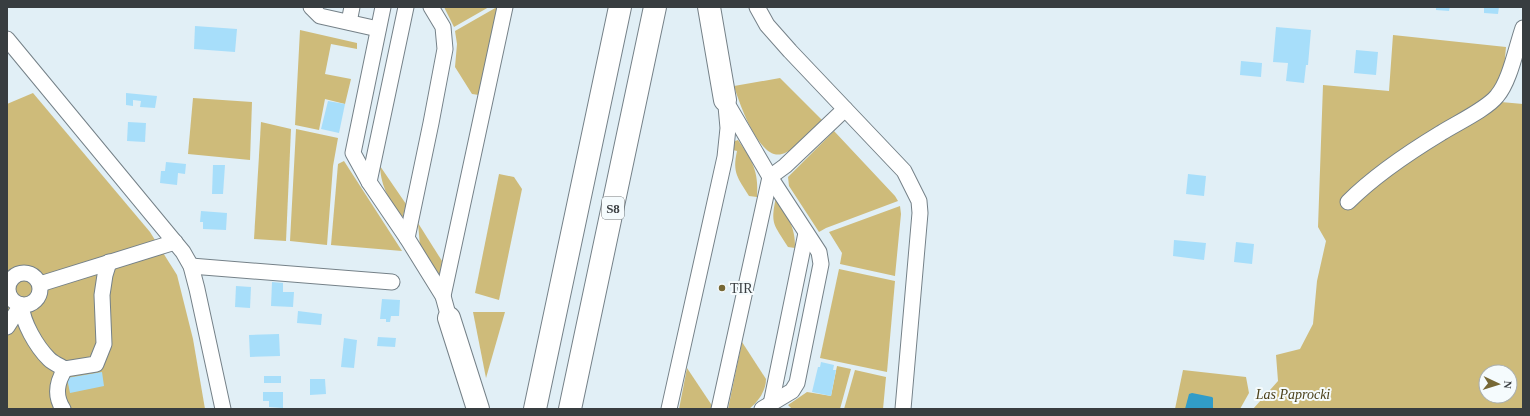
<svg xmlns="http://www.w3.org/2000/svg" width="1530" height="416" viewBox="0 0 1530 416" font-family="'Times New Roman',serif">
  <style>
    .green { fill: #cebb7a; fill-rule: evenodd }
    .water { fill: #319cc8 }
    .building { fill: #a7defa }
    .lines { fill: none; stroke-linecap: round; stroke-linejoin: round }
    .minor-casing { stroke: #758188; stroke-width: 17 }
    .highway-casing { stroke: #758188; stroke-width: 24 }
    .minor { stroke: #fff; stroke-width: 15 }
    .highway { stroke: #fff; stroke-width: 22 }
    .poi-dot { fill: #776835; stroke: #f5fbfd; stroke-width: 1.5 }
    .labels { text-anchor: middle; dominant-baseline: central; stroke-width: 4; stroke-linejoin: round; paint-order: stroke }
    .shield { fill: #f5fbfd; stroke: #717679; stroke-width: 1 }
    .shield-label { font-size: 13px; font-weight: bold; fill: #383d40 }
    .poi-label { font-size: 14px; fill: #383d40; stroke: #f5fbfd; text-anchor: start }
    .park-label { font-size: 14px; font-style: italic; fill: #4c411a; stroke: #f5fbfd }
  </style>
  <rect width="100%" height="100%" fill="#e1eff6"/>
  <g class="green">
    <path d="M444,7H489L454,27Z"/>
    <path d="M497,7L479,95L472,94L455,67L457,44L455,31Z"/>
    <path d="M300,30L357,43V49L331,44L325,74L351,79L345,104L325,99L319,130L295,125Z"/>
    <path d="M1393,35L1506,47L1501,102L1523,104V409H1253L1278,381L1276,355L1300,349L1313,324L1317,281L1326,241L1318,227L1323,85L1389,91ZM1486,372H1510V396H1486Z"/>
    <path d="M780,78L822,120C812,129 795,151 782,154C759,161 739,102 734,86Z"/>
    <path d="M33,93L150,232L177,275L193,339L205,409H7V104Z"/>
    <path d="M193,98L252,102L250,160L188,154Z"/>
    <path d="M261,122L291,129L286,241L254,239Z"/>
    <path d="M296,129L338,138L333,166L327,245L290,241Z"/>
    <path d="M834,131L895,196L898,201L826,228L819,232L789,186L788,177Z"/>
    <path d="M738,140C752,160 759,171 757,197L749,196C738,178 732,173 737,151L733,150L735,141Z"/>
    <path d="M344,161L402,251L331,245L338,164Z"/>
    <path d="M380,166L406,204L403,216L401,217C390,200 381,188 380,166Z"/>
    <path d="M499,174L514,177L522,189L499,300L475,293Z"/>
    <path d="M776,197C786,214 796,227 795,248L788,247C774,224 770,225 776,197Z"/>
    <path d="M900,206L901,214L895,276L840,264L842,253L829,232Z"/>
    <path d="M418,223L442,261L440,273H437L420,246Z"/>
    <path d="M839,269L895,281L887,372L820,358Z"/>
    <path d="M473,312H505L486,378Z"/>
    <path d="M742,342L766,379C766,391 758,402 749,409H728Z"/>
    <path d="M837,366L851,369L840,409H792L788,405L807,392L831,396Z"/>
    <path d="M687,368L713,407L712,409H679Z"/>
    <path d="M855,370L886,377L883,409H844Z"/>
    <path d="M1183,370L1246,377L1249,393L1240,409H1175Z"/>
  </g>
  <path class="water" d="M1192,393L1212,397L1213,398V409H1185L1189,394Z"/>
  <g class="building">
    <path d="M1436,7H1450L1449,11L1436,10Z"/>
    <path d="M1484,7H1499L1498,14L1484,13Z"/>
    <path d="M195,26L237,29L235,52L194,49Z"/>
    <path d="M1276,27L1311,30L1308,65H1306L1304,83L1286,81L1288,63L1273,62Z"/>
    <path d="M1356,50L1378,52L1376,75L1354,73Z"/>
    <path d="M1241,61L1262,63L1261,77L1240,75Z"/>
    <path d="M126,93L157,96L155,108L140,107L141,101L133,100V106L126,105Z"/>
    <path d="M328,101L345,104L339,133L321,129Z"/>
    <path d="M128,122L146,123L145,142L127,141Z"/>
    <path d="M166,162L186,164L185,174L178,173L177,185L160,183L161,171H165Z"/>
    <path d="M213,165H225L223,194H212Z"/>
    <path d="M1188,174L1206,176L1204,196L1186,194Z"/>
    <path d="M201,211L227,213L226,230L203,229V222H200Z"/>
    <path d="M1174,240L1206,243L1204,260L1173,256Z"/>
    <path d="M1236,242L1254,244L1252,264L1234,262Z"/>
    <path d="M272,282L283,283V292H294L293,307L271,306Z"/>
    <path d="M236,286L251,287L250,308L235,307Z"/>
    <path d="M382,299L400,300L399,316H391L390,322H386V319H380Z"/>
    <path d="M298,311L322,314L321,325L297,323Z"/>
    <path d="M279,334L280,356L250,357L249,335Z"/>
    <path d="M378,337L396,338L395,347L377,346Z"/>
    <path d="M344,338L357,340L354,368L341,367Z"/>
    <path d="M821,362L834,365L833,370H836L831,396L812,392L818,367H820Z"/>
    <path d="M102,372L104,386L70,393L67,378Z"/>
    <rect x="264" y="376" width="17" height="7"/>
    <path d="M310,379H325L326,394L310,395Z"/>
    <path d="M263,392H283V408L269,407V401H263Z"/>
  </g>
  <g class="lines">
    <defs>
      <g id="minor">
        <path d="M311,7L320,16L378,29"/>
        <path d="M383,7L353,153L369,182L407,238"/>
        <path d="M431,7L443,27L445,49L431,123L407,238L443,296L449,318"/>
        <path d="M757,7L767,25L790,51L904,171L919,201L920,213L903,409"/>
        <path d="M349,22L352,7"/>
        <path d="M7,39L183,252L191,266L197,289L223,409"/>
        <path d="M725,100L770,177L819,252L821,264L797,383L792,391L762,409"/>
        <path d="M369,182L406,7"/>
        <path d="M1348,202C1375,175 1408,153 1441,133C1455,124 1487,109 1497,96C1510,81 1516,48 1523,28"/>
        <path d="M191,266L392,282"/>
        <circle cx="24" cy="289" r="16"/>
        <path d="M40,284L175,242"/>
        <path d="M443,296L505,7"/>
        <path d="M21,305C23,323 36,346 49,359C53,363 60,366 65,369L96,364L104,344L102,295L105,275L109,262"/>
        <path d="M7,327L21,305"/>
        <path d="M771,404L806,233"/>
        <path d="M63,409C54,395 57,382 65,369"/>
        <path d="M669,409L725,157L728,128L726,106"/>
        <path d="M719,409L770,177L785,166L845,109"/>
      </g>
      <g id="highway">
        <path d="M709,7L725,100"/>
        <path d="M449,318L478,409"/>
        <path d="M535,409L620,7"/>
        <path d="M570,409L655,7"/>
      </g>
    </defs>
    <use href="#minor" class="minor-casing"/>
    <use href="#highway" class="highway-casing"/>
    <use href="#minor" class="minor"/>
    <use href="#highway" class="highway"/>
  </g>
  <circle class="poi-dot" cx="722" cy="288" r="4"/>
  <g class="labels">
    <rect class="shield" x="602" y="197" width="22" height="22" rx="3"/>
    <g class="shield-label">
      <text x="613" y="208">S8</text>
    </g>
    <g class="poi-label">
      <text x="730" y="288">TIR</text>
    </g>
    <g class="park-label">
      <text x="1293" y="394">Las Paprocki</text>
    </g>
  </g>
  <rect width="1530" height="416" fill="none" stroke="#383d40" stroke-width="16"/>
  <g transform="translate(1498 384) rotate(94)"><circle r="19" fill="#f5fbfd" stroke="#a9afb1"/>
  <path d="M0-3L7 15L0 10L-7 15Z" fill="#776835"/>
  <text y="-6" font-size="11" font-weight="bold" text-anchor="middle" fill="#383d40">N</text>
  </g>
</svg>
